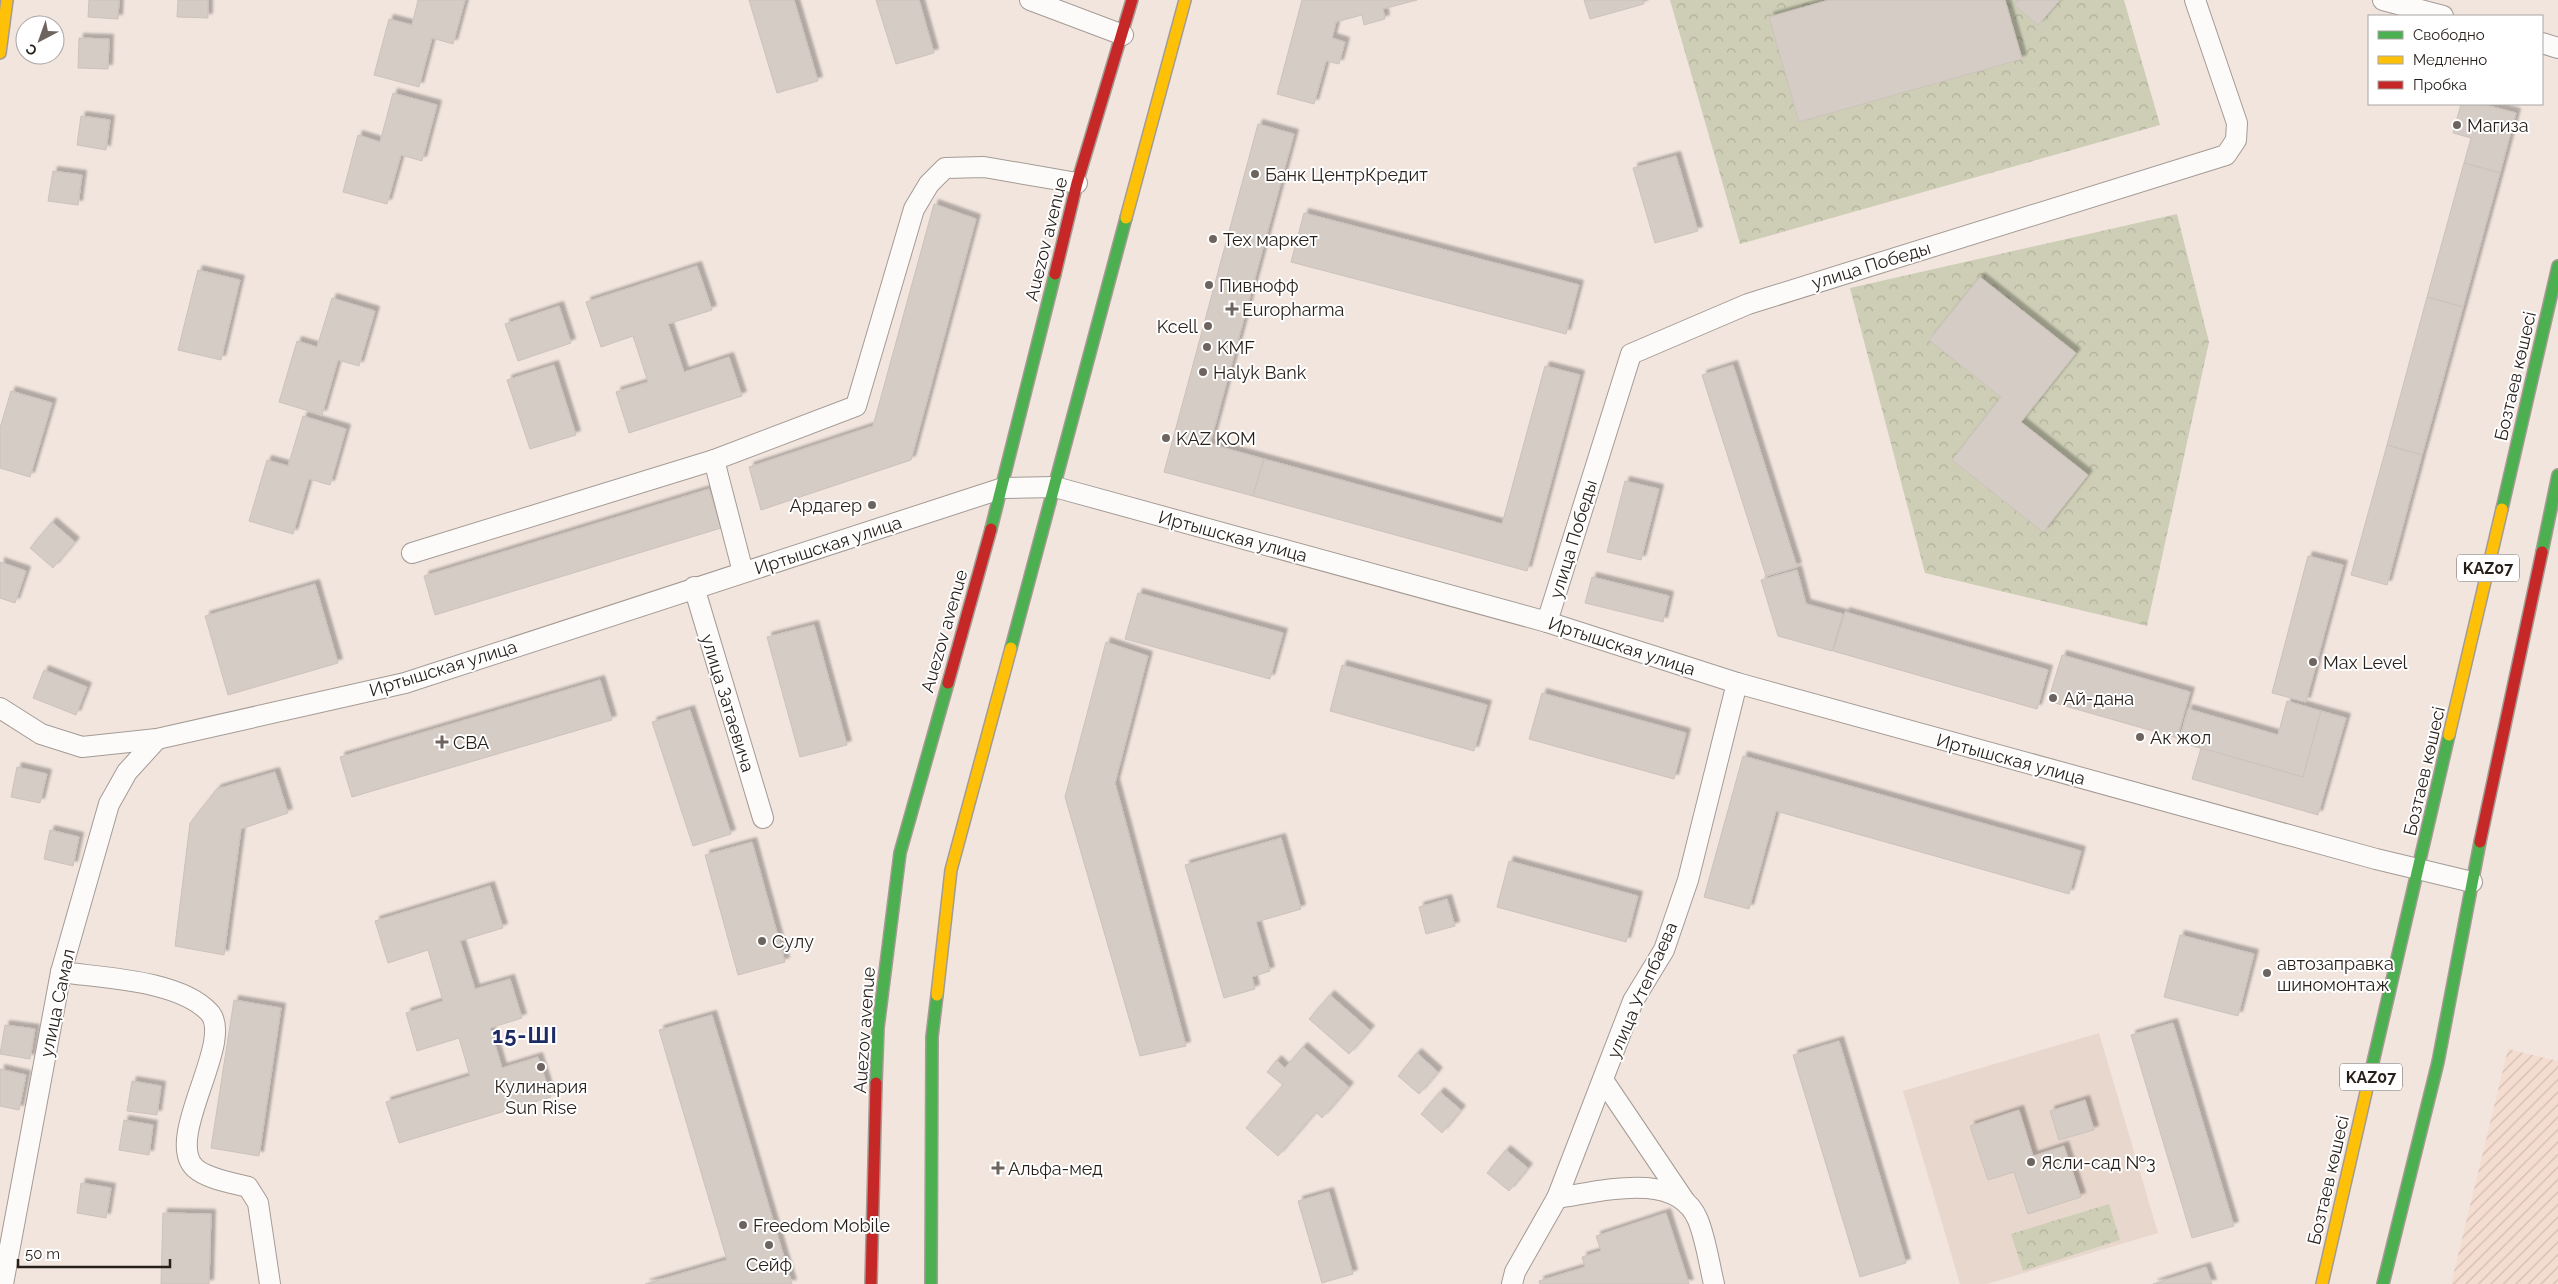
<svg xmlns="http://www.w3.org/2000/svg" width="2558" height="1284" viewBox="0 0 2558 1284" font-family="Raleway,sans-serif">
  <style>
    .industrial { fill: url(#industrial-furrows) }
    .education { fill: #e8d7cd }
    .park { fill: url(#park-crowns) }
    .building { fill: #d6ccc6; stroke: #ccc2bc; filter: url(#shadow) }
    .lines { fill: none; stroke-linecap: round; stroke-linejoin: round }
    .street-casing { stroke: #a49b95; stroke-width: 22 }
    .fast-casing { stroke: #a49b95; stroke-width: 14 }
    .slow-casing { stroke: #a49b95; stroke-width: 14 }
    .jam-casing { stroke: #a49b95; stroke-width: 14 }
    .street { stroke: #fdfbfa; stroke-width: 20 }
    .fast { stroke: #4caf50; stroke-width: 11 }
    .slow { stroke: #ffc107; stroke-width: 11 }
    .jam { stroke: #c62828; stroke-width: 11 }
    .poi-dot { fill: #6e645f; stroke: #fff; stroke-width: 2 }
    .labels { text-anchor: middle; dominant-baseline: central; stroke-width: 4; stroke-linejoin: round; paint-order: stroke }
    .shield { fill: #fff; stroke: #68625f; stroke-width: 1 }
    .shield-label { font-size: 16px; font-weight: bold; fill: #271f1a }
    .poi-label { font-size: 18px; fill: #271f1a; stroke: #fff; text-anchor: start }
    .street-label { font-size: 18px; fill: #271f1a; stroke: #fff }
    .district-label { font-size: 22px; font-weight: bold; letter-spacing: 1px; fill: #1e2a62; stroke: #fff }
  </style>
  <defs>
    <pattern id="industrial-furrows" width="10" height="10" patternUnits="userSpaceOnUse" patternTransform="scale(1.25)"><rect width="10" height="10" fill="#f4ddd0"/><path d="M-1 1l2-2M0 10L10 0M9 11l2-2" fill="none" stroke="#d1bdb2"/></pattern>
    <pattern id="park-crowns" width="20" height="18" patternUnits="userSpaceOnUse" patternTransform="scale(1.25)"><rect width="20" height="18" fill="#cdceb5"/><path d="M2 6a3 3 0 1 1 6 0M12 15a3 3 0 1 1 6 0" fill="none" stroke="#b0b09b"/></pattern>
    <filter id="shadow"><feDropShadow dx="4.5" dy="-4.5" stdDeviation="1" flood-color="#0004"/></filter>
  </defs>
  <rect width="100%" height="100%" fill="#f2e5de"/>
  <path class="industrial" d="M2508,1049L2558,1061V1284H2451Z"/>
  <path class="education" d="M2099,1033L2158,1233L1987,1284H1960L1903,1091Z"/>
  <g class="park">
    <path d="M1670,0H2124L2160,125L1740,244Z"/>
    <path d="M2177,214L2209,342L2147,626L1925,573L1850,288Z"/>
    <path d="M2109,1204L2120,1240L2023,1271L2011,1234Z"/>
  </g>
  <g class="building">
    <path d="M89,0H119L118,19L88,17Z"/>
    <path d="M178,0H208V18L177,17Z"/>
    <path d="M418,0H465L453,44L432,38L419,87L374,75L389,19L412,25Z"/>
    <path d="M749,0H794L818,81L777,93Z"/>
    <path d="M876,0H919L934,53L896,64Z"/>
    <path d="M1302,0H1417L1383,9L1385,19L1364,25L1362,15L1336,22L1332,38L1345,42L1339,64L1326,61L1314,104L1277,94Z"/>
    <path d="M1584,0H1643L1644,4L1590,19Z"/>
    <path d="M1829,0H2005L2022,59L1799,122L1769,17Z"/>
    <path d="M2019,0H2060L2038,25L2014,5Z"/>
    <path d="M79,38L109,39L108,69L78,68Z"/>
    <path d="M393,93L437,105L422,161L401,155L387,204L343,192L358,135L380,142Z"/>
    <path d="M2461,104H2482L2516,113L2500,173L2464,163L2471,138L2453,133Z"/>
    <path d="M81,116L110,120L106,150L77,145Z"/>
    <path d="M1258,124L1294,134L1210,444L1264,459L1253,496L1164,472Z"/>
    <path d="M1676,156L1698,231L1655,243L1633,168Z"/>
    <path d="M2464,163L2500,173L2463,307L2427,297Z"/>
    <path d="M53,171L82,175L78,205L48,201Z"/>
    <path d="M934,204L976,219L911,460L761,510L749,467L873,426Z"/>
    <path d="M1304,213L1579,285L1566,334L1291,262Z"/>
    <path d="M697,266L712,310L668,324L684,372L729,357L742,396L629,433L616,392L648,382L633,336L601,347L586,302Z"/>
    <path d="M198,270L240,280L221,360L178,350Z"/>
    <path d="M1980,277L2076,353L2021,422L2088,475L2043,532L1952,460L2001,397L1929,340Z"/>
    <path d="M2427,297L2463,307L2422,455L2387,445Z"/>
    <path d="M332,298L375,311L359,366L338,360L322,415L279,402L297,341L317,347Z"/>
    <path d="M559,306L571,343L518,361L505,324Z"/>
    <path d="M554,365L576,435L530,449L507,380Z"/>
    <path d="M1733,365L1797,567L1766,576L1702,375Z"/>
    <path d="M1545,366L1580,375L1527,571L1253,496L1264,459L1502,524Z"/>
    <path d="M11,391L52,403L30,477L0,468V428Z"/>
    <path d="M303,416L346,429L330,485L309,479L293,534L249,521L267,460L288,466Z"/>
    <path d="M2387,445L2422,455L2387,585L2351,575Z"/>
    <path d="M1625,481L1659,489L1641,560L1607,552Z"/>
    <path d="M709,489L721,528L435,615L424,576Z"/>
    <path d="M52,522L75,542L53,568L30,548Z"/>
    <path d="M2308,556L2343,565L2306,702L2272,693Z"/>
    <path d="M0,562L26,571L15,603L0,598Z"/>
    <path d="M1797,570L1806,604L1843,614L1832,651L1778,636L1761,580Z"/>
    <path d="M1592,577L1669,596L1663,622L1585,603Z"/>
    <path d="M315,584L338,663L228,695L205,616Z"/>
    <path d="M1138,593L1283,633L1270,679L1125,639Z"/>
    <path d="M1845,612L2048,670L2037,709L1833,651Z"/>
    <path d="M814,625L847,745L800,757L767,637Z"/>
    <path d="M1106,642L1148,656L1115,783L1186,1046L1140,1056L1065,797Z"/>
    <path d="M2062,655L2190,692L2177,738L2048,701Z"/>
    <path d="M1342,665L1487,705L1474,751L1330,711Z"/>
    <path d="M44,670L87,687L76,715L33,698Z"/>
    <path d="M600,680L612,720L352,797L340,757Z"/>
    <path d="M1542,693L1686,733L1674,779L1529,739Z"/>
    <path d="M2287,701L2321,711L2303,777L2179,742L2188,709L2278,735Z"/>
    <path d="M690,710L731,834L693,846L652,722Z"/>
    <path d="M2321,711L2346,718L2318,815L2192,779L2201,748L2303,777Z"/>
    <path d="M1743,756L2081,851L2069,894L1776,811L1749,909L1704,897Z"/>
    <path d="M17,767L47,774L40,803L11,797Z"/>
    <path d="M275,772L288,813L241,829L224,955L175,946L190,823L217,789Z"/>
    <path d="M50,830L79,837L73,866L44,859Z"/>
    <path d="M1281,838L1301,909L1256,922L1270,971L1252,977L1255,989L1224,998L1185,865Z"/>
    <path d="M752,842L785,962L738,975L705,855Z"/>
    <path d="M1509,861L1638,896L1626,942L1497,907Z"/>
    <path d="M490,886L503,928L460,941L475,989L510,979L522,1018L490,1028L502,1068L538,1057L551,1097L399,1143L386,1102L470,1076L459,1038L417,1051L406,1013L443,1001L428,950L388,963L375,921Z"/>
    <path d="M1447,899L1455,926L1426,934L1419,907Z"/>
    <path d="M2180,935L2254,954L2238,1016L2164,997Z"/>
    <path d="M1330,995L1370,1030L1349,1054L1309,1019Z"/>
    <path d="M234,1000L281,1008L259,1156L211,1148Z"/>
    <path d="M712,1015L792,1284H645L727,1260L659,1030Z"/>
    <path d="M2173,1023L2234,1226L2192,1238L2131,1035Z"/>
    <path d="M5,1025L35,1029L30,1059L0,1054Z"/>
    <path d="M1839,1041L1906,1263L1860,1277L1793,1055Z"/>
    <path d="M1303,1047L1349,1087L1322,1118L1316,1112L1278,1156L1246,1128L1283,1085L1267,1072L1277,1060L1285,1068Z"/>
    <path d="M1417,1053L1438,1072L1419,1094L1398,1076Z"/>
    <path d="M0,1069L26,1075L19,1110L0,1106Z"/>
    <path d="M132,1081L161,1086L157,1115L127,1111Z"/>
    <path d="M1440,1092L1461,1110L1442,1133L1421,1114Z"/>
    <path d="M2085,1100L2094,1130L2059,1140L2050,1111Z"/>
    <path d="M2019,1110L2033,1156L2064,1146L2081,1197L2028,1214L2014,1172L1988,1180L1970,1126Z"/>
    <path d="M124,1120L153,1125L149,1155L119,1150Z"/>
    <path d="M1506,1150L1528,1168L1509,1191L1487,1173Z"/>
    <path d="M81,1183L111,1188L106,1218L77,1213Z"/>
    <path d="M1329,1192L1353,1274L1322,1283L1298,1201Z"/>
    <path d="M163,1213L211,1214L209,1284H161Z"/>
    <path d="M1666,1213L1689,1284H1540L1539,1281L1585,1267L1582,1257L1601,1251L1596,1236Z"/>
    <path d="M2206,1267L2212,1284H2153Z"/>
  </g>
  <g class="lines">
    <defs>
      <g id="street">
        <path d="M1030,0L1123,35"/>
        <path d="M2383,0L2443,16"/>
        <path d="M2542,43L2558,48"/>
        <path d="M714,460L856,406L914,209L929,184L945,168L984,167L1077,183"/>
        <path d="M412,553L714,460L743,572"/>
        <path d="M694,587L763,818"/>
        <path d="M1547,622L1631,354L1748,304L2226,155L2236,140L2237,123L2195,0"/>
        <path d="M0,708L41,734L82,747L157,739L405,683L1003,488L1055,487L1547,622L1737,683L2376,859L2472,882"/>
        <path d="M61,972C103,978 179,980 209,1012C236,1040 163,1138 195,1168C207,1179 233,1183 248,1187L258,1203L270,1284"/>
        <path d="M1603,1080L1684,1200"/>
        <path d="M1557,1198C1599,1192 1677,1169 1698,1220C1706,1240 1709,1263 1714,1284"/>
        <path d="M3,1284L61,972L109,804L127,772L157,739"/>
        <path d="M1512,1284L1515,1272L1557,1198L1633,1001L1664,950L1688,880L1737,683"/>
      </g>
      <g id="fast">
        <path d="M2502,509L2558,266"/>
        <path d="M991,529L1055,274"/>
        <path d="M2542,552L2558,475"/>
        <path d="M1011,648L1126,218"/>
        <path d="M876,1083L878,1028L900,853L948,683"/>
        <path d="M2367,1088L2449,735"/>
        <path d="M931,1284L932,1037L937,995"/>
        <path d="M2383,1284L2438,1062L2480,842"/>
      </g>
      <g id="slow">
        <path d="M0,53L7,0"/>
        <path d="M1126,218L1185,0"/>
        <path d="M2449,735L2502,509"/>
        <path d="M937,995L951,870L1011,648"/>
        <path d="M2322,1284L2367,1088"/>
      </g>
      <g id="jam">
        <path d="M1055,274L1077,183L1132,0"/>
        <path d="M948,683L991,529"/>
        <path d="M2480,842L2542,552"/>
        <path d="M871,1284L876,1083"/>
      </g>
    </defs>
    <use href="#street" class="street-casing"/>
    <use href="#fast" class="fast-casing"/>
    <use href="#slow" class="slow-casing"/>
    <use href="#jam" class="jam-casing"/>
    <use href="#street" class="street"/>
    <use href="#fast" class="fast"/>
    <use href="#slow" class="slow"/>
    <use href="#jam" class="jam"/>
  </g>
  <g class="poi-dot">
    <circle cx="2457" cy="125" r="5"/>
    <circle cx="1255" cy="174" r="5"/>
    <circle cx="1213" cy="239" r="5"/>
    <circle cx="1209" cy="285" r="5"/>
    <path d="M1229.5 301.5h5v5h5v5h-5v5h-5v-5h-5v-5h5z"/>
    <circle cx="1208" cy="326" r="5"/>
    <circle cx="1207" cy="347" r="5"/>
    <circle cx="1203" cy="372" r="5"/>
    <circle cx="1166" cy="438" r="5"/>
    <circle cx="872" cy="505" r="5"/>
    <circle cx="2313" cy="662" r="5"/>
    <circle cx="2053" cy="698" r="5"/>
    <circle cx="2140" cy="737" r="5"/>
    <path d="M439.5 734.5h5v5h5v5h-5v5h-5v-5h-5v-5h5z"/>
    <circle cx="762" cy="941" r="5"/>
    <circle cx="2267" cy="973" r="5"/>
    <circle cx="541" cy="1067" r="5"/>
    <circle cx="2031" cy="1162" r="5"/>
    <path d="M995.5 1160.5h5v5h5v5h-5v5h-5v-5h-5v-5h5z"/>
    <circle cx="743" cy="1225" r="5"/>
    <circle cx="769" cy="1245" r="5"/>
  </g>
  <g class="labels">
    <g class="shield">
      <rect x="2457" y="554.5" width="62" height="27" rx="4"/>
      <rect x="2340" y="1063.5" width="62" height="27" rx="4"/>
    </g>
    <g class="shield-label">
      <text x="2488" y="568">KAZ07</text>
      <text x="2371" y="1077">KAZ07</text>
    </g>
    <g class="poi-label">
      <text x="2467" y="125">Магиза</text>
      <text x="1265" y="174">Банк ЦентрКредит</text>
      <text x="1223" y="239">Тех маркет</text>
      <text x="1219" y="285">Пивнофф</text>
      <text x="1242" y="309">Europharma</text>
      <text x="1198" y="326" text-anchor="end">Kcell</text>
      <text x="1217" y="347">KMF</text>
      <text x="1213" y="372">Halyk Bank</text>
      <text x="1176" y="438">KAZ KOM</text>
      <text x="862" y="505" text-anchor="end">Ардагер</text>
      <text x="2323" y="662">Max Level</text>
      <text x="2063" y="698">Ай-дана</text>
      <text x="2150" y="737">Ак жол</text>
      <text x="453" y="742">СВА</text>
      <text x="772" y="941">Сулу</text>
      <text x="2277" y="963">автозаправка<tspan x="2277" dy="21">шиномонтаж</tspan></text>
      <text x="541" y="1086" text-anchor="middle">Кулинария<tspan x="541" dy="21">Sun Rise</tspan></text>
      <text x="2041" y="1162">Ясли-сад №3</text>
      <text x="1008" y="1168">Альфа-мед</text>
      <text x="753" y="1225">Freedom Mobile</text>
      <text x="769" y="1264" text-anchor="middle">Сейф</text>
    </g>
    <g class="street-label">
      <text transform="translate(1046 239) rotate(-76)">Auezov avenue</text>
      <text transform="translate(1871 265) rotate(-17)">улица Победы</text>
      <text transform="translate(2515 376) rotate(-77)">Бозтаев көшесі</text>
      <text transform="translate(1233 536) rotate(15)">Иртышская улица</text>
      <text transform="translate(1573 539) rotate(-73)">улица Победы</text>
      <text transform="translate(828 545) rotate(-18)">Иртышская улица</text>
      <text transform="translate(944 631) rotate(-74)">Auezov avenue</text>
      <text transform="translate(1622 646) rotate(18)">Иртышская улица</text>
      <text transform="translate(443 668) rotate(-17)">Иртышская улица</text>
      <text transform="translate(728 703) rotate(73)">улица Затаевича</text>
      <text transform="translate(2011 759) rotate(15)">Иртышская улица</text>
      <text transform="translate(2424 771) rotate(-77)">Бозтаев көшесі</text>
      <text transform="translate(1642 990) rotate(-66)">улица Утепбаева</text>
      <text transform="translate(57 1003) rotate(-78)">улица Самал</text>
      <text transform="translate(864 1030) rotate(-86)">Auezov avenue</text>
      <text transform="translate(2328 1180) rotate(-77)">Бозтаев көшесі</text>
    </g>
    <g class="district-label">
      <text x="525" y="1035">15-ШІ</text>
    </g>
  </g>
  <rect x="2368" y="15" width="175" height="90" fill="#ffffff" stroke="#a9a5a3"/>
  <rect x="2378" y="31" width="25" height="8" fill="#4caf50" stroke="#a9a5a3"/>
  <text x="2413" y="40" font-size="15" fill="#271f1a">Свободно</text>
  <rect x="2378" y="56" width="25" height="8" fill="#ffc107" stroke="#a9a5a3"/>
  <text x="2413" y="65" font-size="15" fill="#271f1a">Медленно</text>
  <rect x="2378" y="81" width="25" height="8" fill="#c62828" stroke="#a9a5a3"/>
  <text x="2413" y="90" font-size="15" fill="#271f1a">Пробка</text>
  <g transform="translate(40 40) rotate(221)"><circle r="24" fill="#ffffff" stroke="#a9a5a3"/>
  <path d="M0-4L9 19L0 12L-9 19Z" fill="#6e645f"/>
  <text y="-8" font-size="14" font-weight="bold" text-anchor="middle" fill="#271f1a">С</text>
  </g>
  <path d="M18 1259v8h152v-8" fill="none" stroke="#271f1a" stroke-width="2.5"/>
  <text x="25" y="1259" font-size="15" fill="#271f1a" stroke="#ffffff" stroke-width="4" paint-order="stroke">50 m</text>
</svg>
